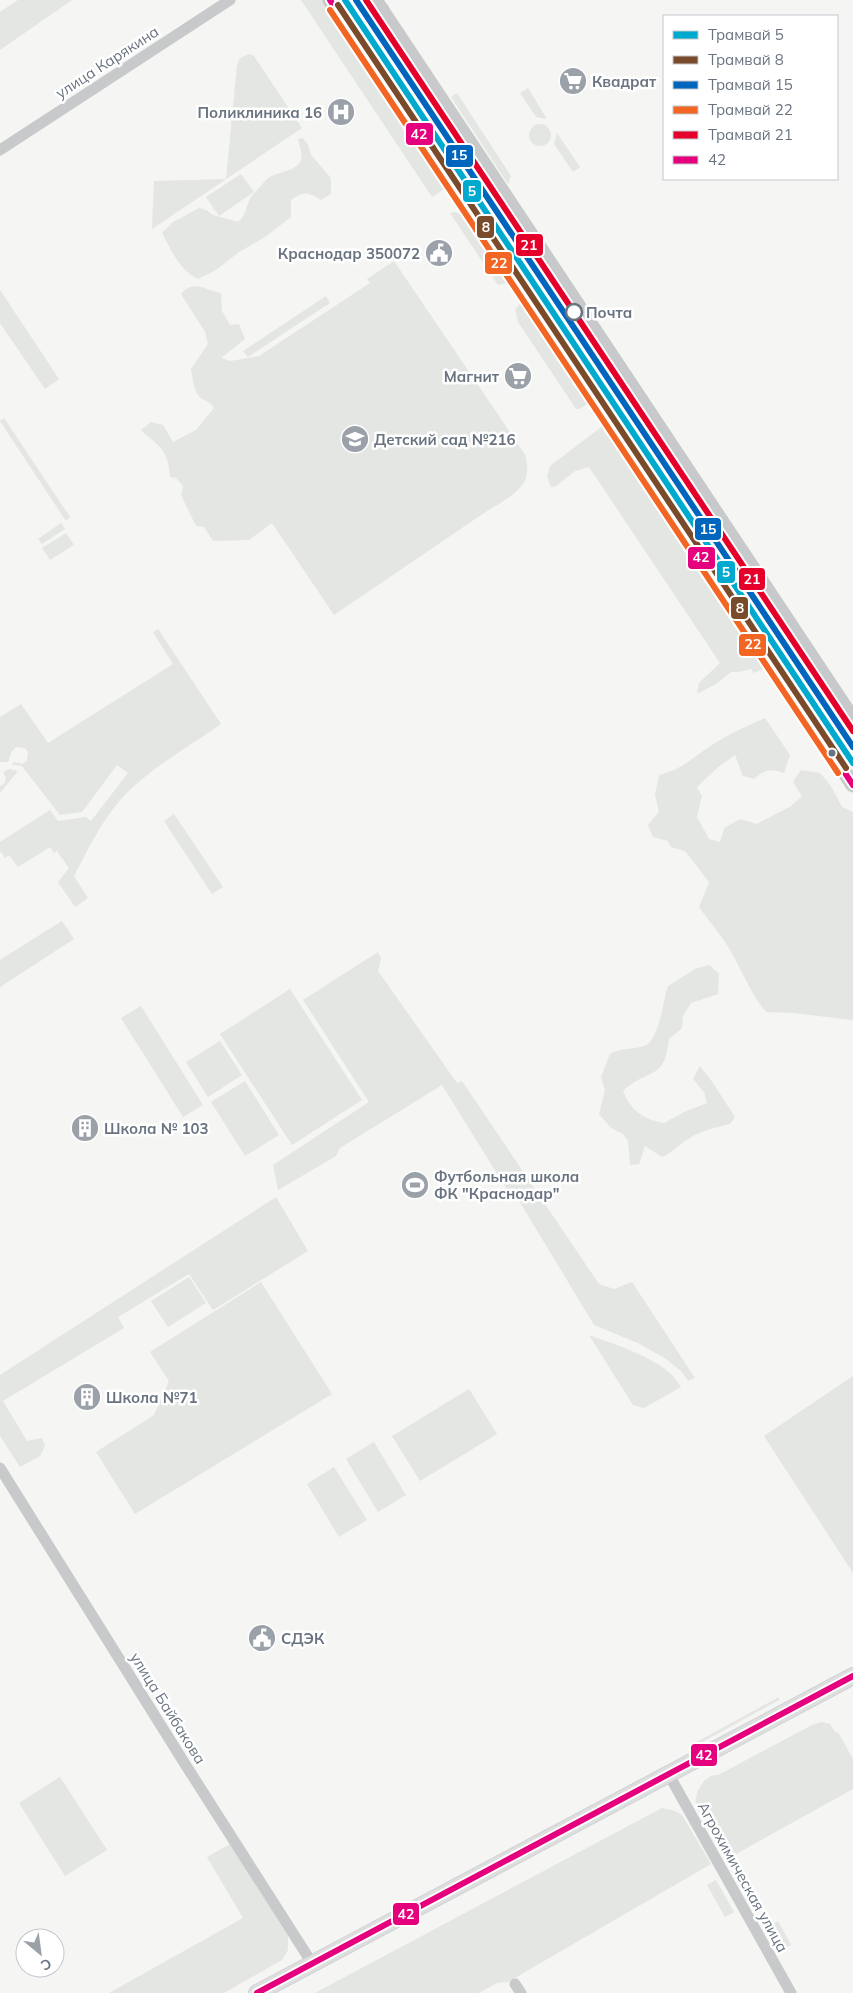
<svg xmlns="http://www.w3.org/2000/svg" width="853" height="1993" viewBox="0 0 853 1993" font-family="Mulish,sans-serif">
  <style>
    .green { fill: #e3e6e2 }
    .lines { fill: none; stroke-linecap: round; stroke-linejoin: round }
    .secondary-casing { stroke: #d1d2d2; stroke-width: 18 }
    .minor { stroke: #c8c9ca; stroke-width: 11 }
    .tertiary { stroke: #c8c9ca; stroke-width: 15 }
    .secondary { stroke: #dddedf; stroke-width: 16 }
    .bus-1-casing { stroke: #fff; stroke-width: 10 }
    .bus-1 { stroke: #e5007d; stroke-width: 6 }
    .tram-1-casing { stroke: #fff; stroke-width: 10 }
    .tram-2-casing { stroke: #fff; stroke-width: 10 }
    .tram-3-casing { stroke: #fff; stroke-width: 10 }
    .tram-4-casing { stroke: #fff; stroke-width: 10 }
    .tram-5-casing { stroke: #fff; stroke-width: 10 }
    .tram-1 { stroke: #00a9ce; stroke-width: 6 }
    .tram-2 { stroke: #7a4b2a; stroke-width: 6 }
    .tram-3 { stroke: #0065bd; stroke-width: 6 }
    .tram-4 { stroke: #f26522; stroke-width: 6 }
    .tram-5 { stroke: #e4002b; stroke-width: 6 }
    .stop-dot { fill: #fff; stroke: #697480; stroke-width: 2.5 }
    .bus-dot { fill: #697480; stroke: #fff; stroke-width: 2 }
    .labels { text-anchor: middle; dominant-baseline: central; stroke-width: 5; stroke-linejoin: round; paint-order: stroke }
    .street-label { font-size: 15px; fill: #697480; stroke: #fff }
    .poi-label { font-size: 15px; font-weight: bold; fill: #697480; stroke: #fff; text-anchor: start }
    .stop-label { font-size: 15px; font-weight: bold; fill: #697480; stroke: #fff; text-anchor: start }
    .line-badge { stroke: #fff; stroke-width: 2 }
    .badge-label { font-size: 14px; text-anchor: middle; font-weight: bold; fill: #fff }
  </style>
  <rect width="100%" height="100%" fill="#f5f5f4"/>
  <g class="green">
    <path d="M18,0H72L0,50V12Z"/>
    <path d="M301,0H325L449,186L432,197Z"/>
    <path d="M249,54L254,56L302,128L152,229L154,181L226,179L237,65L240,58Z"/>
    <path d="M528,88L547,119L536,117L520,93Z"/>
    <path d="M457,93L511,176L508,184L451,97Z"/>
    <circle cx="540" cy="135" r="11"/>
    <path d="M557,133L580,167L573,172L554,144Z"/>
    <path d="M303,138L308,145L311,155L331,178V194L321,200C308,192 305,191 291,200V217L265,237L239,252L216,270L198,279C179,270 172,251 162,233L173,222L199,208L206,210L213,215L238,222C246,215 245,210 249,201C250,197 262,185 266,180C276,171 293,173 300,162C304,155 299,146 298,139Z"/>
    <path d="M241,174L254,192L219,216L206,197Z"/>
    <path d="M455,212L468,216L512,282L498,285L450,213Z"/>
    <path d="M394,261L526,456C526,462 528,468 527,473C526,490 500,503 487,511L334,615L272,523L249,540L213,541L204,527L196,526L181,495L183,486L176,478L170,477C169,463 167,454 157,444C151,438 146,436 141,430L151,422L163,425L173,442L196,430L214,408C210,402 208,402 202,399C193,393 193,378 191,369L208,344L205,332L181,294C193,279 205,290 221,293L222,311L230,325L239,324L245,339L221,358L231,361L259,356L370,283L367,279Z"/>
    <path d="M0,290L59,379L45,389L0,323Z"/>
    <path d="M326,296L330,303L248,357L243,351Z"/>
    <path d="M524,299L590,399L589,403L579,409H576L518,322L515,310Z"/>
    <path d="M4,418L70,517L66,521L0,421Z"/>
    <path d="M604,425C657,505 718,585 764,669L753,673L752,669L738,672H731L716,684L697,694L699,683L720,663L589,467L575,471L556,486L551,487L547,477L550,466Z"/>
    <path d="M61,523L65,529L42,544L38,539Z"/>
    <path d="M66,533L74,545L50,560L42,548Z"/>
    <path d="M158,629L221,724C190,746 147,770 122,798C102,820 88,849 74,876L88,898L75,907L58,882L69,868L57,851L54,853L50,847L18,867L9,855L5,858L0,851V842L50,810L58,821L86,817L91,821L128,773L117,765L82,812L60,815L22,766L12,765L14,762L22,764L27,761L28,752L25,748L16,747L12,751L8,762H0V717L21,704L48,743L173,664L153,632Z"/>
    <path d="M765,718L790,755L784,773C770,768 765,770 754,779L743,776L735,755L717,768L697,787L702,796L697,817L709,839L720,842L724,828L740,819L757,824L791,806L802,796L793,782L801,770L820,773L831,786L842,807L853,812V1020L793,1013L766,1012C749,992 741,967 727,945C719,932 708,920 699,907L709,882L685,851L671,847L668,841L653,837L648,825L659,812L655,795L659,775C682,769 688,761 706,749C724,736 745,727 765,718Z"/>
    <path d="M9,769L18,771L0,793V786L4,784L6,778L3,772Z"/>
    <path d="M174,814L223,887L212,894L164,821Z"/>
    <path d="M62,921L74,939L0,987V960Z"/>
    <path d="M378,952L381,959L378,971L457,1083L462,1081L599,1284L614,1289L632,1282L695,1378L688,1381L682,1372L666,1359L640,1344L594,1325L518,1199L514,1201L442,1085L340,1148L336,1156L278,1190L273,1165L369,1102L303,1000Z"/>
    <path d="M709,965L719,974L718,994L691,1003L683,1016L682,1028L669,1039C664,1082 649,1067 623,1091C631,1111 643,1119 664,1123L684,1112L707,1103L704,1092L693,1079L700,1066L713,1083L735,1117L730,1124C714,1128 699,1131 685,1141C677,1147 671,1153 662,1157L645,1146L639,1164L630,1165L628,1141L623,1134L611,1128L599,1114L605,1090L601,1077L610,1054C624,1047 631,1050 644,1046C659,1042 663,1000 668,986L695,969Z"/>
    <path d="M290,989L362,1100L292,1145L220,1034Z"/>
    <path d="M141,1006L203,1105L183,1117L121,1018Z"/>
    <path d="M220,1041L242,1075L208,1097L186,1062Z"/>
    <path d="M245,1081L279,1135L245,1156L211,1102Z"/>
    <path d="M276,1197L308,1251L213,1310L189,1274L118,1317L124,1328L3,1401L27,1441L42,1438L45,1446L40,1456L20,1467L0,1436V1375Z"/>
    <path d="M189,1277L206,1303L168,1327L151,1301Z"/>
    <path d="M261,1282L332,1394L135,1514L96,1452L154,1415L169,1381L150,1352Z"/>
    <path d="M589,1335C618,1346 666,1359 681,1387L644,1408L633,1405Z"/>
    <path d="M853,1376V1573L764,1436Z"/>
    <path d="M469,1389L497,1434L420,1481L392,1436Z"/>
    <path d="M374,1442L406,1495L378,1512L346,1459Z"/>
    <path d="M334,1467L367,1520L339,1537L307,1484Z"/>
    <path d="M779,1697V1700L695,1746L691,1745Z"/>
    <path d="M821,1722L830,1724L836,1733L838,1732L853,1759V1789L727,1859L696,1805C694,1793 704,1774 718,1775L812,1725Z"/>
    <path d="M60,1777L107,1850L65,1876L19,1803Z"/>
    <path d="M662,1808L675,1811L682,1815L711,1864L508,1982L497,1983L479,1993H315Z"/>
    <path d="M230,1844L288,1936V1950L282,1960L224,1993H109L243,1918L207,1857Z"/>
    <path d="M716,1880L734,1912L725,1917L707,1885Z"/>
    <path d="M778,1921L791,1945L783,1949L778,1947L767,1928Z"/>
  </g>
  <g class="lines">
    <defs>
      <path id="secondary" d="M257,1993L853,1676"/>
    </defs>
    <use href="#secondary" class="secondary-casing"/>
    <g class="minor">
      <path d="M0,150L230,0"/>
      <path d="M0,1468L185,1764L312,1963"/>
      <path d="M669,1775L791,1993"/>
      <path d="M515,1984L521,1993"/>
    </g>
    <g class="tertiary">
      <path d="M330,0L853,785"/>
      <path d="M375,0L853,719"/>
      <path d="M350,30L382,10"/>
      <path d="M366,53L397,33"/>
      <path d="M594,396L625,376"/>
      <path d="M609,419L640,399"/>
    </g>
    <use href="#secondary" class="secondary"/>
    <defs>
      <g id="bus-1">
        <path d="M330,0L853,785"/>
        <path d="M257,1993L853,1676"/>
      </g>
    </defs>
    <use href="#bus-1" class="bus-1-casing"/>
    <use href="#bus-1" class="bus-1"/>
    <defs>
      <path id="tram-1" d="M345,0L853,763"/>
      <path id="tram-2" d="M338,5L846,768"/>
      <path id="tram-3" d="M356,0L853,747"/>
      <path id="tram-4" d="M330,10L838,773"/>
      <path id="tram-5" d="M366,0L853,731"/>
    </defs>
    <use href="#tram-1" class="tram-1-casing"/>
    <use href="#tram-2" class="tram-2-casing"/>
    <use href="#tram-3" class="tram-3-casing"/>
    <use href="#tram-4" class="tram-4-casing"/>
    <use href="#tram-5" class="tram-5-casing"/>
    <use href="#tram-1" class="tram-1"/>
    <use href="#tram-2" class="tram-2"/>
    <use href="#tram-3" class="tram-3"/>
    <use href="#tram-4" class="tram-4"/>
    <use href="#tram-5" class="tram-5"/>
  </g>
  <defs>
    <symbol id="supermarket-disc" viewBox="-11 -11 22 22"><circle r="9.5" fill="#9aa1a9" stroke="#fff"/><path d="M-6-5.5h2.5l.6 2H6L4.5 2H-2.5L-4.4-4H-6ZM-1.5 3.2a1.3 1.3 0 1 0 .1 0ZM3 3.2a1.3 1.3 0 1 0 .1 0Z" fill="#fff"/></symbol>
    <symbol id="hospital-disc" viewBox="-11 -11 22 22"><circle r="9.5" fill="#9aa1a9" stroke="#fff"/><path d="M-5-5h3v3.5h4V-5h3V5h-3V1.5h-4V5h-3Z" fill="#fff"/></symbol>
    <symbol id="civic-disc" viewBox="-11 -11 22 22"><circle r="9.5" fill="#9aa1a9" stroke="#fff"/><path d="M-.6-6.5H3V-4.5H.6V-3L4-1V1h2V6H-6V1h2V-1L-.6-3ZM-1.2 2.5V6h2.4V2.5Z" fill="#fff"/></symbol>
    <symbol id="school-disc" viewBox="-11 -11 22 22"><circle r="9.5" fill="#9aa1a9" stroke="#fff"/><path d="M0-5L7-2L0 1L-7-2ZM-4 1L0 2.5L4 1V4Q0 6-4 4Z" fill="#fff"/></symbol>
    <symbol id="building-disc" viewBox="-11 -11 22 22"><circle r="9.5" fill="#9aa1a9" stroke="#fff"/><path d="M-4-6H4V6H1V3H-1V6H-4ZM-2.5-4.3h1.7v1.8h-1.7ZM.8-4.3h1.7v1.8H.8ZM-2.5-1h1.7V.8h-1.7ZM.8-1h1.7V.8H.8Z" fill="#fff"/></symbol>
    <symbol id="stadium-disc" viewBox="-11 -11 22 22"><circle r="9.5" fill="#9aa1a9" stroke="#fff"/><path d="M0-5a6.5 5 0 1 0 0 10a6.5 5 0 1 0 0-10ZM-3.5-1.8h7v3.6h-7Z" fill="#fff"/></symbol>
  </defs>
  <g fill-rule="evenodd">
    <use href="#supermarket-disc" x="557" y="65" width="32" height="32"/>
    <use href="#hospital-disc" x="325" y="96" width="32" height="32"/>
    <use href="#civic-disc" x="423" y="237" width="32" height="32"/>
    <use href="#supermarket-disc" x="502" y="360" width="32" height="32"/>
    <use href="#school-disc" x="339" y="423" width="32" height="32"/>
    <use href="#building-disc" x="69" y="1112" width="32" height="32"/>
    <use href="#stadium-disc" x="399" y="1169" width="32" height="32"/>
    <use href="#building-disc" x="71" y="1381" width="32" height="32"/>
    <use href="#civic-disc" x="246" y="1622" width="32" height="32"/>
  </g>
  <circle class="stop-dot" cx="574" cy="312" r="8"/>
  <circle class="bus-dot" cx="832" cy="753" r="4.5"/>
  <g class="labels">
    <g class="street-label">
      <text transform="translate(107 62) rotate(-33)">улица Карякина</text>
      <text transform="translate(168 1708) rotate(58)">улица Байбакова</text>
      <text transform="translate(743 1877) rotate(61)">Агрохимическая улица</text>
    </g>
    <g class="poi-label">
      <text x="592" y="81">Квадрат</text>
      <text x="322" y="112" text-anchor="end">Поликлиника 16</text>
      <text x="420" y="253" text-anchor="end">Краснодар 350072</text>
      <text x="499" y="376" text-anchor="end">Магнит</text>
      <text x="374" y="439">Детский сад №216</text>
      <text x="104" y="1128">Школа № 103</text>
      <text x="434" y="1176">Футбольная школа<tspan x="434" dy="17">ФК "Краснодар"</tspan></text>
      <text x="106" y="1397">Школа №71</text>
      <text x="281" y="1638">СДЭК</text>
    </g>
    <g class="stop-label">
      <text x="586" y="312">Почта</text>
    </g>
  </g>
  <g class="line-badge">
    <rect x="405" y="122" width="29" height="24" rx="5" fill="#e5007d"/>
    <rect x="445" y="144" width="29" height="24" rx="5" fill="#0065bd"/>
    <rect x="462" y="179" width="20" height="24" rx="5" fill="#00a9ce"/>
    <rect x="476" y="215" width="19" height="24" rx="5" fill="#7a4b2a"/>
    <rect x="515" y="233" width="29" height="24" rx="5" fill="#e4002b"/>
    <rect x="484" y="251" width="29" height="24" rx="5" fill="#f26522"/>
    <rect x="694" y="517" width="28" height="24" rx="5" fill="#0065bd"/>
    <rect x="687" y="546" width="29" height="24" rx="5" fill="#e5007d"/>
    <rect x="716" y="560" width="20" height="24" rx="5" fill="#00a9ce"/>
    <rect x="738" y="567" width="28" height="24" rx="5" fill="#e4002b"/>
    <rect x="730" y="596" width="19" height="24" rx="5" fill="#7a4b2a"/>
    <rect x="738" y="633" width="29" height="24" rx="5" fill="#f26522"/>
    <rect x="690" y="1743" width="28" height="24" rx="5" fill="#e5007d"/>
    <rect x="392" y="1902" width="28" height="24" rx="5" fill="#e5007d"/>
  </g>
  <g class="badge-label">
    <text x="419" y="139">42</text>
    <text x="459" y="160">15</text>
    <text x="472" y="196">5</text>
    <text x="486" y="232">8</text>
    <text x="529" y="250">21</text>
    <text x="499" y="268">22</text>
    <text x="708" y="534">15</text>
    <text x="701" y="562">42</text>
    <text x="726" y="577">5</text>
    <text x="752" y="584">21</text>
    <text x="740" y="613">8</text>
    <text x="753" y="649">22</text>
    <text x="704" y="1760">42</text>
    <text x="406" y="1919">42</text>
  </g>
  <rect x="663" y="15" width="175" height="165" fill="#ffffff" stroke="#c3c7cc"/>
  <rect x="673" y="31" width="25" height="8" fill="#00a9ce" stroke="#c3c7cc"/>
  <text x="708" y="40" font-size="15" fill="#697480">Трамвай 5</text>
  <rect x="673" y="56" width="25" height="8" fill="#7a4b2a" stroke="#c3c7cc"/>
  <text x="708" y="65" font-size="15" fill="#697480">Трамвай 8</text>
  <rect x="673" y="81" width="25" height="8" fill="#0065bd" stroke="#c3c7cc"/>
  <text x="708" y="90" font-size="15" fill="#697480">Трамвай 15</text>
  <rect x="673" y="106" width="25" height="8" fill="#f26522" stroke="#c3c7cc"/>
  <text x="708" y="115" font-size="15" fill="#697480">Трамвай 22</text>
  <rect x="673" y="131" width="25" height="8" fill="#e4002b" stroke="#c3c7cc"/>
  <text x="708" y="140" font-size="15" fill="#697480">Трамвай 21</text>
  <rect x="673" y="156" width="25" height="8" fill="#e5007d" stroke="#c3c7cc"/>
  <text x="708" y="165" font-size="15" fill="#697480">42</text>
  <g transform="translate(40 1953) rotate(151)"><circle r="24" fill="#ffffff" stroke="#c3c7cc"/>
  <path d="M0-4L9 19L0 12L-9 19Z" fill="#9aa1a9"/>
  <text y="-8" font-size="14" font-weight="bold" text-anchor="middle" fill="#697480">С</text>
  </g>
</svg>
